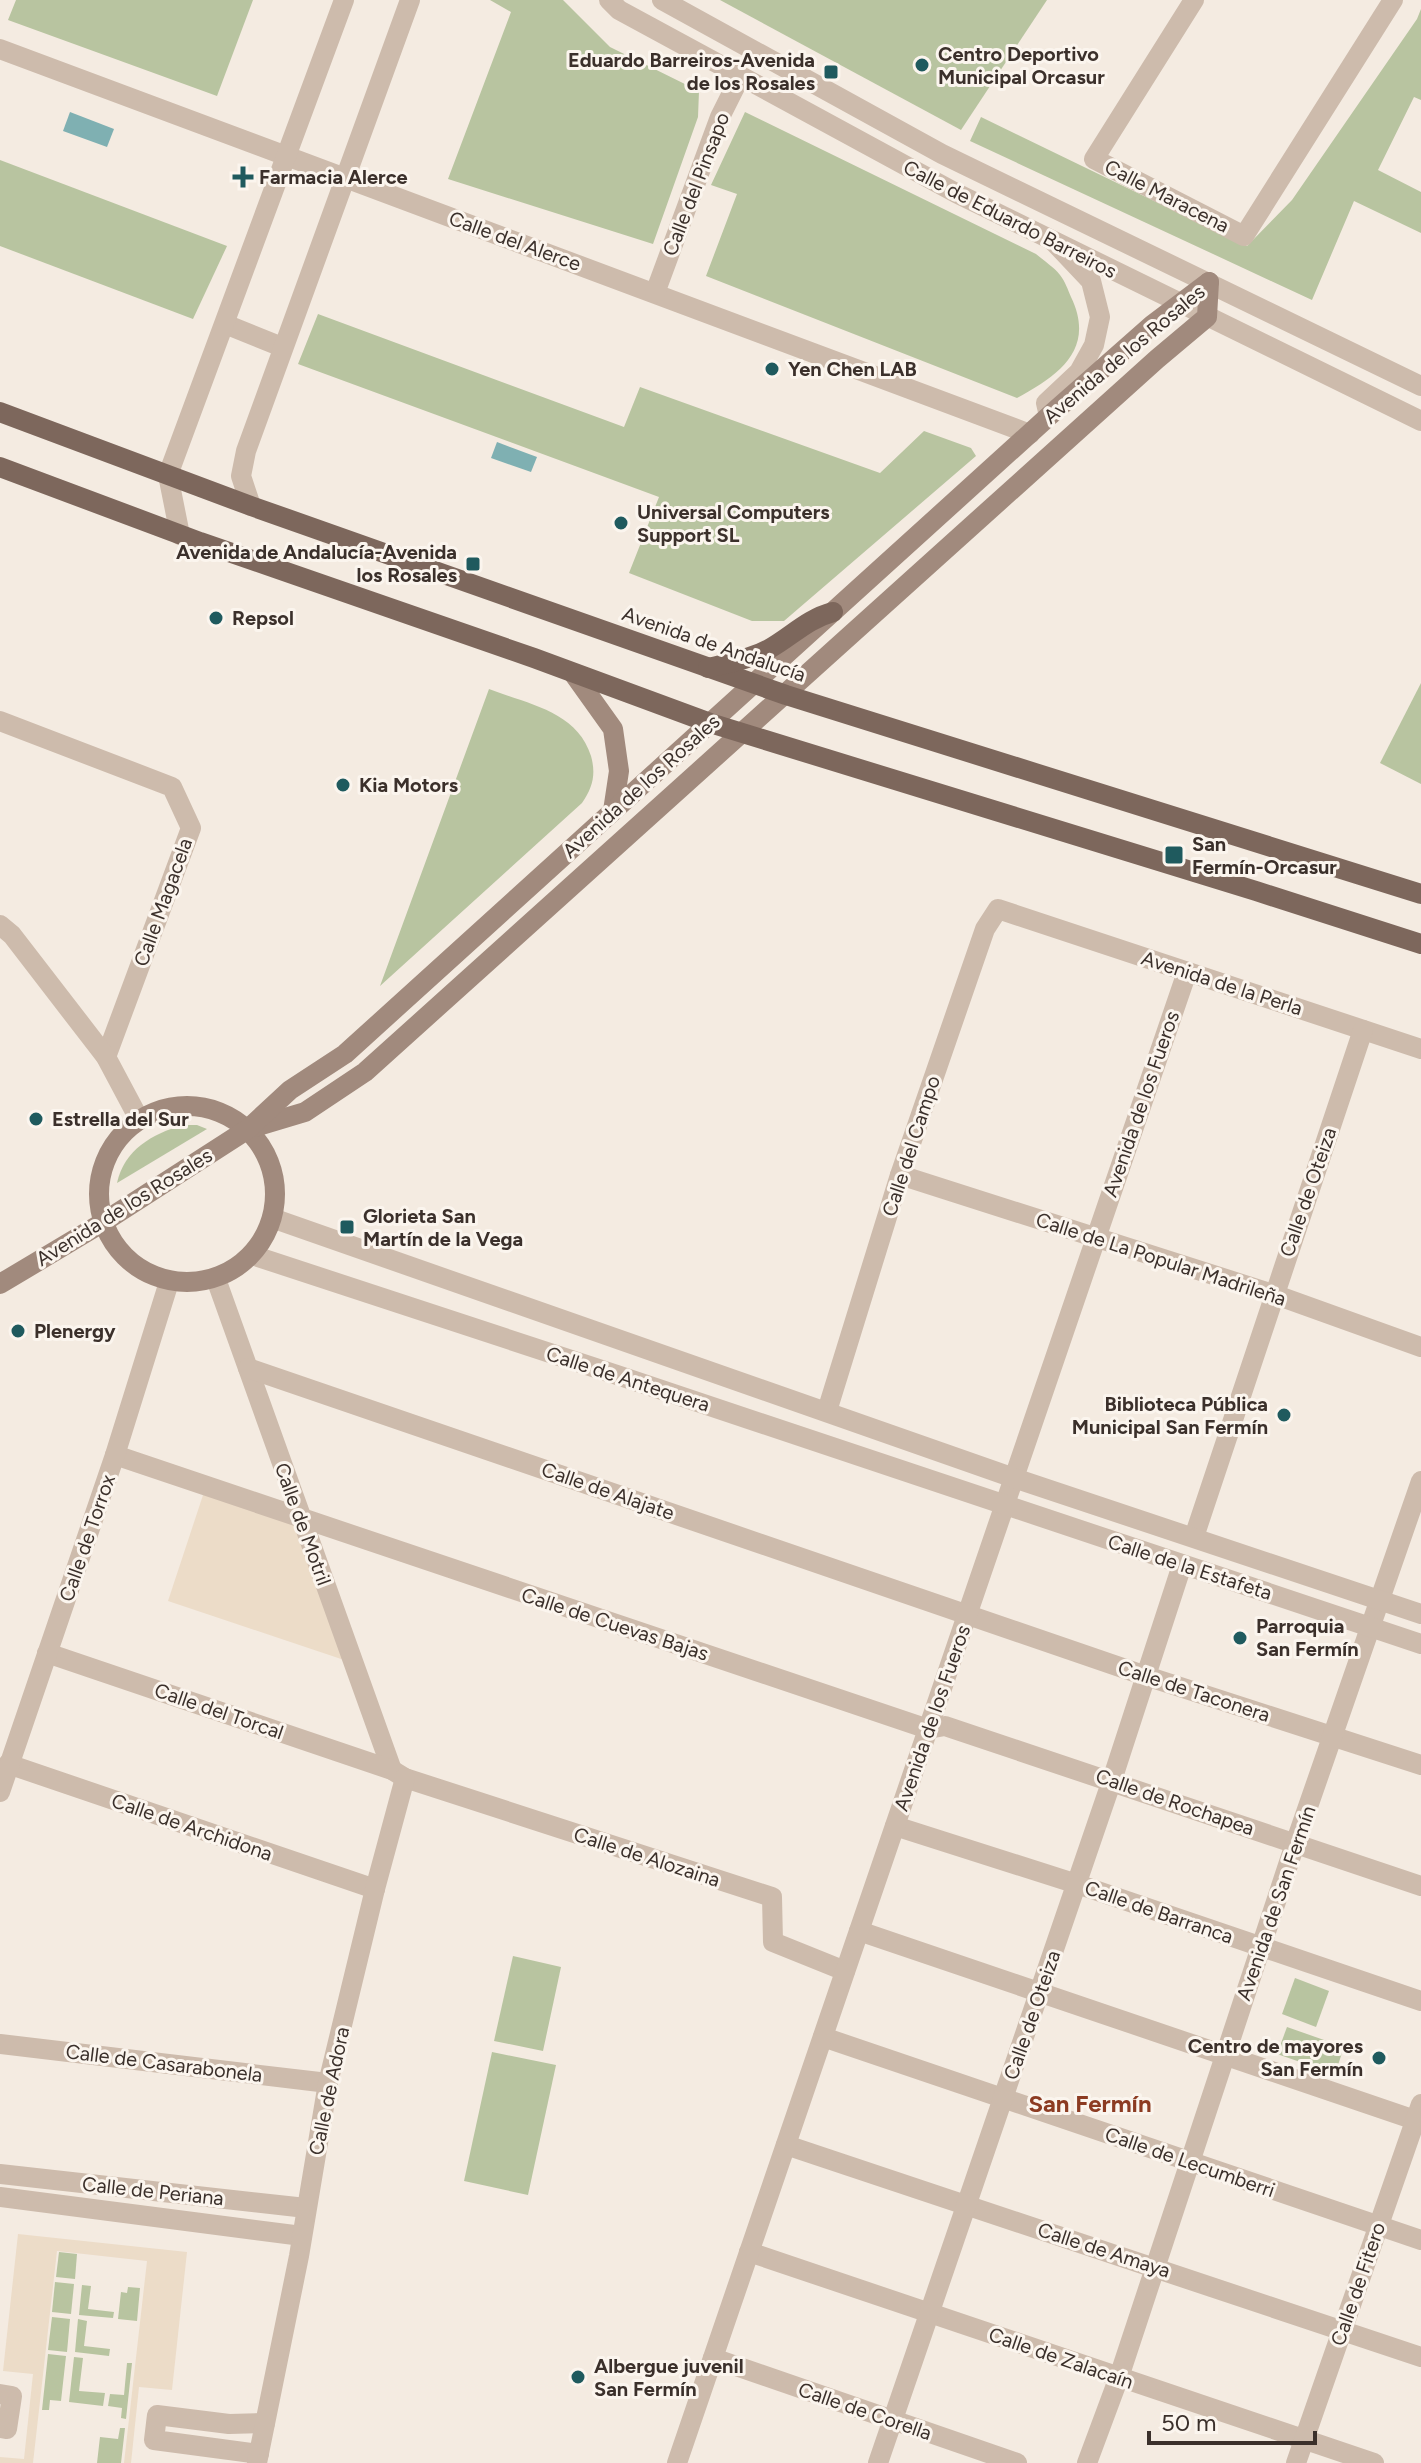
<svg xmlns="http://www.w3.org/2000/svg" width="1421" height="2463" viewBox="0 0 1421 2463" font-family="Figtree,sans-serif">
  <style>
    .green { fill: #b8c4a0 }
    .plaza { fill: #ecdcc8 }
    .water { fill: #7fb0b2 }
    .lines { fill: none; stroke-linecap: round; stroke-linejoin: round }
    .minor { stroke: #cdbbac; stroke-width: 20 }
    .tertiary { stroke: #cdbbac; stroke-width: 20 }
    .secondary { stroke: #a18a7d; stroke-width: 20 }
    .primary { stroke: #7d675c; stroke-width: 20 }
    .poi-dot { fill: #1f5a5e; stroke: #fbf5ee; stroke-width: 3 }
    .labels { text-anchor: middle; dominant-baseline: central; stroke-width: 6; stroke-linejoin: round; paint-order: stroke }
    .poi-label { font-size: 20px; font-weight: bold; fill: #3b302b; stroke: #fbf5ee; text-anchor: start }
    .street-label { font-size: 20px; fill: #3b302b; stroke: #fbf5ee }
    .quarter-label { font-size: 24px; font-weight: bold; fill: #8c3b22; stroke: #fbf5ee }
  </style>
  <rect width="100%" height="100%" fill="#f4ebe1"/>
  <g class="green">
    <path d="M16,0H253L217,96L8,20Z"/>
    <path d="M490,0H563L610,47L699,91L698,117L653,244L448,179L511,12Z"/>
    <path d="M720,0H1047L961,130Z"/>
    <path d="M1421,9V100L1414,97L1378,170L1421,192V233L1354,201L1312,300L970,141L981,117L1247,246L1292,200L1417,19Z"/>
    <path d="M745,112L1036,254C1044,261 1054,267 1060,275C1065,281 1068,290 1071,297C1096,349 1059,375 1017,398L706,276L737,194L711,185Z"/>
    <path d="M0,160L227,246L193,319L0,246Z"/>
    <path d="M318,314L624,427L640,387L880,473L924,431L971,448L976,456L784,621H752L629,573L659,497L298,364Z"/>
    <path d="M1421,683V784L1380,763Z"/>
    <path d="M489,689C527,704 577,711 591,756C596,774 593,787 582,803L380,986Z"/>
    <path d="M183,1125H197L207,1129L117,1183C124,1150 152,1134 183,1125Z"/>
    <path d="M513,1956L561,1967L543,2051L494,2041Z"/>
    <path d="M1295,1978L1329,1991L1316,2027L1282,2014Z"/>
    <path d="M1287,2027L1344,2047L1335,2074L1277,2054Z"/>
    <path d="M492,2052L556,2065L528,2195L464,2181Z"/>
    <path d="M59,2252L77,2254L75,2279L56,2277Z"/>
    <path d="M55,2282L74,2284L71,2314L52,2312Z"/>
    <path d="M82,2285L91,2286L88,2309L114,2312L113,2318L79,2315Z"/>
    <path d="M128,2287L140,2288L137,2321L118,2319L121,2292L127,2293Z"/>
    <path d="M52,2317L70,2319L67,2352L48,2350Z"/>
    <path d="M78,2319L87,2321L84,2346L110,2349L109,2356L75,2352Z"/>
    <path d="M48,2354L66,2356L61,2401L50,2400L49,2410H42Z"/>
    <path d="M74,2357L83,2358L79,2391L105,2393L103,2406L69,2402Z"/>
    <path d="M127,2363H132L126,2419L121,2418L122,2408L108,2406L110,2394L124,2395Z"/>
    <path d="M120,2428H125L121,2463H97L100,2437L118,2439Z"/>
  </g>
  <g class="plaza">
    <path d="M206,1486L302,1520L353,1663L168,1601Z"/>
    <path d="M18,2234L187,2252L172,2390L139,2387L131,2463H124L147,2261L57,2251L33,2463H0V2457L24,2459L33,2374L3,2371Z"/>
  </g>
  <g class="water">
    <path d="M70,112L114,129L107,147L63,131Z"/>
    <path d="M497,442L537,457L531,472L491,458Z"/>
  </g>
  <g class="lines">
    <g class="minor">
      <path d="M1194,0L1094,159L1244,236L1393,0"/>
      <path d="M0,49L1030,434"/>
      <path d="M655,293L720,117L740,77"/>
      <path d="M225,324L282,347"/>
      <path d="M1049,416L1046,403L1079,372L1094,345L1100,317L1091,281L1054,242"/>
      <path d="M251,506L241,476L246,451L410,0"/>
      <path d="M180,535L168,475L344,0"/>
      <path d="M0,721L172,787L191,828L106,1057"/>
      <path d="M0,925L12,935L106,1057L139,1119"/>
      <path d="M900,1175L1273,1294L1421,1347"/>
      <path d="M216,1279L392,1770"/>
      <path d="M248,1368L1146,1676L1421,1765"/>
      <path d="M827,1411L900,1175L985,929L998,909L1421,1049"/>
      <path d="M115,1455L928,1729L945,1726L1421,1886"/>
      <path d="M1194,1537L1363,1030"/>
      <path d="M47,1653L392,1770L405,1778L772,1897L773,1942L845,1971"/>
      <path d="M8,1764L375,1889"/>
      <path d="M0,1792L115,1455L169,1282"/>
      <path d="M895,1826L1077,1884L1421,2001"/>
      <path d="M859,1931L1421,2122"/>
      <path d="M823,2037L1421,2240"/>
      <path d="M0,2044L328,2083"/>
      <path d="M786,2145L1421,2357"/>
      <path d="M0,2174L306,2208"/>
      <path d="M0,2197L302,2236"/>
      <path d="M749,2252L1374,2463"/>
      <path d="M713,2358L1017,2463"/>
      <path d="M0,2394L12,2396L7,2429L0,2428"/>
      <path d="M259,2454L154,2440L157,2415L229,2424L265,2423"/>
      <path d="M257,2463L299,2256L328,2083L375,1889L405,1778"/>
      <path d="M677,2463L1187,972"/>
      <path d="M878,2463L1112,1780L1182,1565"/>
      <path d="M1087,2463L1119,2377L1295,1844L1421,1481"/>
      <path d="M1296,2463L1421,2104"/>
    </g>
    <g class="tertiary">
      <path d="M609,0L619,10L956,193L1421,421"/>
      <path d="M662,0L942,154L1421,386"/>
      <path d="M272,1218L1014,1478L1421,1614"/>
      <path d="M252,1255L617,1375L1421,1644"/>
    </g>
    <g class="secondary">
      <path d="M573,673L613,729L619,771L613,811"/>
      <circle cx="187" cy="1194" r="88"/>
      <path d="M255,1127L305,1112L365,1072L1157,359L1207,317L1209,282"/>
      <path d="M0,1284L102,1223L248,1129L290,1090L345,1054L1049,416L1152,325L1209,282"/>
    </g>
    <g class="primary">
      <path d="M0,412L251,506L786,695L1421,894"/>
      <path d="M0,467L200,542L534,658L710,723L1256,891L1421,944"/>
      <path d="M708,668C728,663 751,659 769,649C792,636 807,619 833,612"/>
    </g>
  </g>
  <g class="poi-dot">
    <circle cx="922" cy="65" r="8"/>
    <rect x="823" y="64" width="16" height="16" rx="4"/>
    <path d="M239 165h8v8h8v8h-8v8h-8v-8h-8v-8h8z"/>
    <circle cx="772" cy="369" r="8"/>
    <circle cx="621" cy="523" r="8"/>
    <rect x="465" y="556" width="16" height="16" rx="4"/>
    <circle cx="216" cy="618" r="8"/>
    <circle cx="343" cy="785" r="8"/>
    <rect x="1164" y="845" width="20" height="20" rx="4"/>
    <circle cx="36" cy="1119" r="8"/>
    <rect x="339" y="1219" width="16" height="16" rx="4"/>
    <circle cx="18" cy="1331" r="8"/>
    <circle cx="1284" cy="1415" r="8"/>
    <circle cx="1240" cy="1638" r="8"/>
    <circle cx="1379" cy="2058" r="8"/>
    <circle cx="578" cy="2377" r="8"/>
  </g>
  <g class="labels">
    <g class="poi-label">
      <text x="938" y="54">Centro Deportivo<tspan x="938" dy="23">Municipal Orcasur</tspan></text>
      <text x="815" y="60" text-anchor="end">Eduardo Barreiros-Avenida<tspan x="815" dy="23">de los Rosales</tspan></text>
      <text x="259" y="177">Farmacia Alerce</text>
      <text x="788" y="369">Yen Chen LAB</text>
      <text x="637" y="512">Universal Computers<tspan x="637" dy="23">Support SL</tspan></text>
      <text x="457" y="552" text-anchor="end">Avenida de Andalucía-Avenida<tspan x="457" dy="23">los Rosales</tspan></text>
      <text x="232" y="618">Repsol</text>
      <text x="359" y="785">Kia Motors</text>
      <text x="1192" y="844">San<tspan x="1192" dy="23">Fermín-Orcasur</tspan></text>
      <text x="52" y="1119">Estrella del Sur</text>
      <text x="363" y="1216">Glorieta San<tspan x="363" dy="23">Martín de la Vega</tspan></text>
      <text x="34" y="1331">Plenergy</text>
      <text x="1268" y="1404" text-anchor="end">Biblioteca Pública<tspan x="1268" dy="23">Municipal San Fermín</tspan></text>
      <text x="1256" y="1626">Parroquia<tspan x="1256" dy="23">San Fermín</tspan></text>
      <text x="1363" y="2046" text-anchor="end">Centro de mayores<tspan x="1363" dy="23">San Fermín</tspan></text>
      <text x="594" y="2366">Albergue juvenil<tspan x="594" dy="23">San Fermín</tspan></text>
    </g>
    <g class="street-label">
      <text transform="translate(696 184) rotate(-69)">Calle del Pinsapo</text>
      <text transform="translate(1167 196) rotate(27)">Calle Maracena</text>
      <text transform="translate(1010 219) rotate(27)">Calle de Eduardo Barreiros</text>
      <text transform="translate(515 241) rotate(20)">Calle del Alerce</text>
      <text transform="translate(1124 354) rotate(-40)">Avenida de los Rosales</text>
      <text transform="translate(714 644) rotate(19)">Avenida de Andalucía</text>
      <text transform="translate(641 786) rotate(-42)">Avenida de los Rosales</text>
      <text transform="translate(163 902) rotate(-70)">Calle Magacela</text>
      <text transform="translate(1222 983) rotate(18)">Avenida de la Perla</text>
      <text transform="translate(1141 1104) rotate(-71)">Avenida de los Fueros</text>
      <text transform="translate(911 1146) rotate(-72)">Calle del Campo</text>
      <text transform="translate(1308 1192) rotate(-71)">Calle de Oteiza</text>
      <text transform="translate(124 1207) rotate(-32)">Avenida de los Rosales</text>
      <text transform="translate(1161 1259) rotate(18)">Calle de La Popular Madrileña</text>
      <text transform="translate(628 1379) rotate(18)">Calle de Antequera</text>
      <text transform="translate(608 1491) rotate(19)">Calle de Alajate</text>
      <text transform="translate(303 1524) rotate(70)">Calle de Motril</text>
      <text transform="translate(87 1538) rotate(-71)">Calle de Torrox</text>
      <text transform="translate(1190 1567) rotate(18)">Calle de la Estafeta</text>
      <text transform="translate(615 1624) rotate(18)">Calle de Cuevas Bajas</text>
      <text transform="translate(1194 1691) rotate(18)">Calle de Taconera</text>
      <text transform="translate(219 1711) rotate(19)">Calle del Torcal</text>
      <text transform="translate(932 1718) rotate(-71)">Avenida de los Fueros</text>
      <text transform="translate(1175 1802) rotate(19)">Calle de Rochapea</text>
      <text transform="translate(192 1827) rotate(19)">Calle de Archidona</text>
      <text transform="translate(647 1857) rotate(18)">Calle de Alozaina</text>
      <text transform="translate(1276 1903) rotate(-71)">Avenida de San Fermín</text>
      <text transform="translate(1159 1912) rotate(19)">Calle de Barranca</text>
      <text transform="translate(1032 2015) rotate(-71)">Calle de Oteiza</text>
      <text transform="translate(164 2063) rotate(7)">Calle de Casarabonela</text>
      <text transform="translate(329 2091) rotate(-78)">Calle de Adora</text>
      <text transform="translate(1190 2162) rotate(19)">Calle de Lecumberri</text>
      <text transform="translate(153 2191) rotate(6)">Calle de Periana</text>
      <text transform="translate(1104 2250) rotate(18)">Calle de Amaya</text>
      <text transform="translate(1358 2284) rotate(-71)">Calle de Fitero</text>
      <text transform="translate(1061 2358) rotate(19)">Calle de Zalacaín</text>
      <text transform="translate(865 2411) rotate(19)">Calle de Corella</text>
    </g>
    <g class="quarter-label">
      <text x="1090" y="2103">San Fermín</text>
    </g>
  </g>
  <path d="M1149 2431v12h166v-12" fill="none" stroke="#3b302b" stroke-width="4"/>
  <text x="1161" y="2431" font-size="24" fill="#3b302b" stroke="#fbf5ee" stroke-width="6" paint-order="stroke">50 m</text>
</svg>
